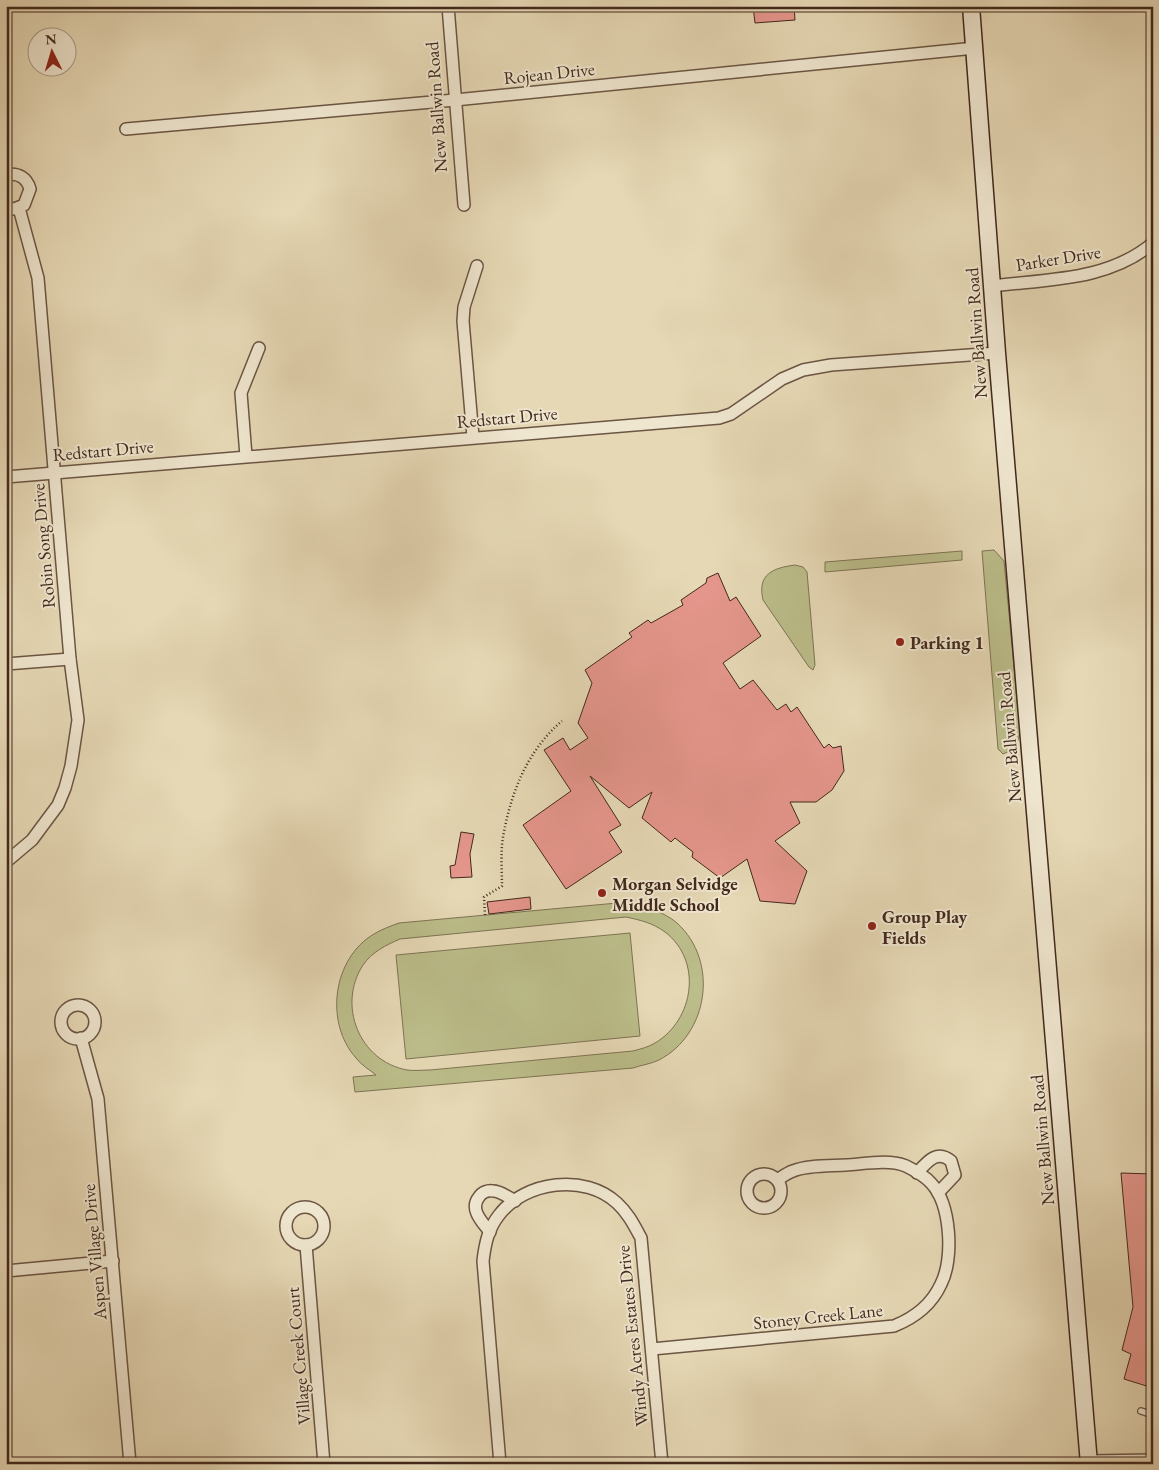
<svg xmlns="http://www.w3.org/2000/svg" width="1159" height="1470" viewBox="0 0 1159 1470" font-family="'EB Garamond',serif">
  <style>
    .green { fill: #bbbd8a; stroke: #7e7354; fill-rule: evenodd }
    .building { fill: #e5968c; stroke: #42291d }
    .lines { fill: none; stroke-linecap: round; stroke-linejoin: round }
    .lane-casing { stroke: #6b5543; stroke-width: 8 }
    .street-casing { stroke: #6b5543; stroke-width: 14 }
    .secondary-casing { stroke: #42291d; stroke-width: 19 }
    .path { stroke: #42291d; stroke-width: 2.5; stroke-dasharray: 1 2.5; stroke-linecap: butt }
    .lane { stroke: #efe6cf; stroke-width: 5.5 }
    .street { stroke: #efe6cf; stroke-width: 11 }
    .secondary { stroke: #efe6cf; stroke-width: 16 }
    .poi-dot { fill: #8f2418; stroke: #efe6cf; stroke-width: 2 }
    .labels { text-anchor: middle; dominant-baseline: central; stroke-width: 4; stroke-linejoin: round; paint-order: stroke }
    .street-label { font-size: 18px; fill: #42291d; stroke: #efe6cf }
    .poi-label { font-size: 18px; font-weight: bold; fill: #42291d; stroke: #efe6cf; text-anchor: start }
  </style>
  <rect width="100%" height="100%" fill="#e6d8b5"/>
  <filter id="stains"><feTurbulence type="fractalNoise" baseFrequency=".004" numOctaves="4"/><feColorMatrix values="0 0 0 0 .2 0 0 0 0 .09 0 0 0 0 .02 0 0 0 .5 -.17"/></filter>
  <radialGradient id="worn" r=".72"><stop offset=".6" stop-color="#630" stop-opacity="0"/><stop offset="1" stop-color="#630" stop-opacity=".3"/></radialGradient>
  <g class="green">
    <path d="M994,550L1004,561L1020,731C1018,744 1015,749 1003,754L998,749L982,551Z"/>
    <path d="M962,551V560L825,572V562Z"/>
    <path d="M795,565L803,567L807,572L815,665L813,670L809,667L763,600C757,574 773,568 795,565Z"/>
    <path d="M628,902C645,907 663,911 677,923C719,961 709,1034 659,1060C651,1064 641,1065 633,1068L355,1092L353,1077L376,1075C370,1070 361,1065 356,1058C324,1022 333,958 374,934C382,929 391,926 399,923ZM626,917C640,920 653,923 665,932C703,961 694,1020 655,1043C649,1047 640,1049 633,1051L430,1070C422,1070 414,1071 407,1070C359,1061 337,1005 363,965C372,952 386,945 400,939Z"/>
    <path d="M630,933L640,1036L406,1059L396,955Z"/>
  </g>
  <g class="building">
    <path d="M753,6H794L795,20L755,23Z"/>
    <path d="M718,573L730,601L736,597L761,636L723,663L740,689L753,680L777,710L786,704L791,712L797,707L824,748L829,744L833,748L841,746L844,771L832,790L816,802H790L800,823L775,841L807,871L795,904L760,901L747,859L720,878L692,857L693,852L675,838L671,842L642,818L652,792L629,808L590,776L621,825L609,832L622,852L566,889L523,825L571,791L544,750L563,738L570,750L588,738L578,723L592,683L585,670L632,637L629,633L648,620L651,623L683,605L681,600L706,583L707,578Z"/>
    <path d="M461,832L474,834L470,854L472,877L451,878L450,866L455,865Z"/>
    <path d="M530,897L531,909L489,914L487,902Z"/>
    <path d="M1121,1173L1153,1174V1388L1124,1379L1131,1354L1122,1350L1133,1307Z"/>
  </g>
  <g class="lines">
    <defs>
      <path id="lane" d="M1141,1411L1153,1415"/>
      <g id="street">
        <path d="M448,6L464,205"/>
        <path d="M126,129L455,100L975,48"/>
        <path d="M6,175C18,172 27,178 30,189L24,205L14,209L6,208"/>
        <path d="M992,286C1048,279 1108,281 1153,243"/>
        <path d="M473,437L463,321L464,307L477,266"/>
        <path d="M246,456L241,393L259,348"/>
        <path d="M6,477L719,418L731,414L782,379L803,370L831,365L997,353"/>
        <path d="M6,664L70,659"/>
        <path d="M6,862L32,840L58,805L65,788L71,766L78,720L70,659L38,278L19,208"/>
        <circle cx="78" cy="1022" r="17"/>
        <path d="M81,1038L98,1099L130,1464"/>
        <path d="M917,1173C927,1162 937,1149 951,1161L955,1175L938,1193"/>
        <circle cx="764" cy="1191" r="17"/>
        <circle cx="305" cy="1226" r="19"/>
        <path d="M490,1232C482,1222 469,1209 479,1197C482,1192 488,1190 493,1191C501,1191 509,1198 515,1201"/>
        <path d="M306,1245L324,1464"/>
        <path d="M6,1271L113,1261"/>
        <path d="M652,1349L894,1326C914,1318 932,1304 941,1284C954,1259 951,1204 931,1183C925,1176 914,1170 906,1166C888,1159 864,1164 846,1165C830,1166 807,1165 793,1171C787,1173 782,1177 777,1180"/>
        <path d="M1089,1461L1153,1460"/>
        <path d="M500,1464L483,1261C485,1244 488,1229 499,1215C525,1181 585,1173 617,1203C628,1213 634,1225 641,1238L662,1464"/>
      </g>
      <path id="secondary" d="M971,6L997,353L1089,1464"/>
    </defs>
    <use href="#lane" class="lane-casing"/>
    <use href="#street" class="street-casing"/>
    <use href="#secondary" class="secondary-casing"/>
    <path class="path" d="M485,915L484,897L502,886C502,869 500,849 504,832C512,789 529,749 562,721"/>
    <use href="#lane" class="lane"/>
    <use href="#street" class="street"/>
    <use href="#secondary" class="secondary"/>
  </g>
  <g class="poi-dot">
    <circle cx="900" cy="642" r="5"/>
    <circle cx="602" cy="893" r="5"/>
    <circle cx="872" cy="926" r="5"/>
  </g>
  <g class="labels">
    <g class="street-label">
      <text transform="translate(549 73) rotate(-6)">Rojean Drive</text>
      <text transform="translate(436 107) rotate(-94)">New Ballwin Road</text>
      <text transform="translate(1058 258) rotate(-9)">Parker Drive</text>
      <text transform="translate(976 333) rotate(-94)">New Ballwin Road</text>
      <text transform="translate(507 417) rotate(-5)">Redstart Drive</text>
      <text transform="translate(103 450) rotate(-5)">Redstart Drive</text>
      <text transform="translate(43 546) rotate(-95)">Robin Song Drive</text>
      <text transform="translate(1009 737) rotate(-95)">New Ballwin Road</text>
      <text transform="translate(1042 1140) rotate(-95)">New Ballwin Road</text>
      <text transform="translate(94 1252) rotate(-95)">Aspen Village Drive</text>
      <text transform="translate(818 1316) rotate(-6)">Stoney Creek Lane</text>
      <text transform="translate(632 1336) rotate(-96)">Windy Acres Estates Drive</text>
      <text transform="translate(298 1356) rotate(-95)">Village Creek Court</text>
    </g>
    <g class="poi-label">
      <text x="910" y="642">Parking 1</text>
      <text x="612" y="883">Morgan Selvidge<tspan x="612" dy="21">Middle School</tspan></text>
      <text x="882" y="916">Group Play<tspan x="882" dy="21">Fields</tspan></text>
    </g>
  </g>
  <rect width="1159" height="1470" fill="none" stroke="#e6d8b5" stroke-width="25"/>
  <rect x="8" y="8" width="1144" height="1455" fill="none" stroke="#42291d" stroke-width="2.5"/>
  <rect x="12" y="12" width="1134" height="1445" fill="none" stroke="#42291d"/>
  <g transform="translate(52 52) rotate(355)"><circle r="24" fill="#efe6cf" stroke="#aa9a88"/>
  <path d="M0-4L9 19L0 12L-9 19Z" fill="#8f2418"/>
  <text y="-8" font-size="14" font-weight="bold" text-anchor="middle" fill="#42291d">N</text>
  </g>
  <rect width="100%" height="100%" filter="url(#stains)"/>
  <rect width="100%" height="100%" fill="url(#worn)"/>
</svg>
